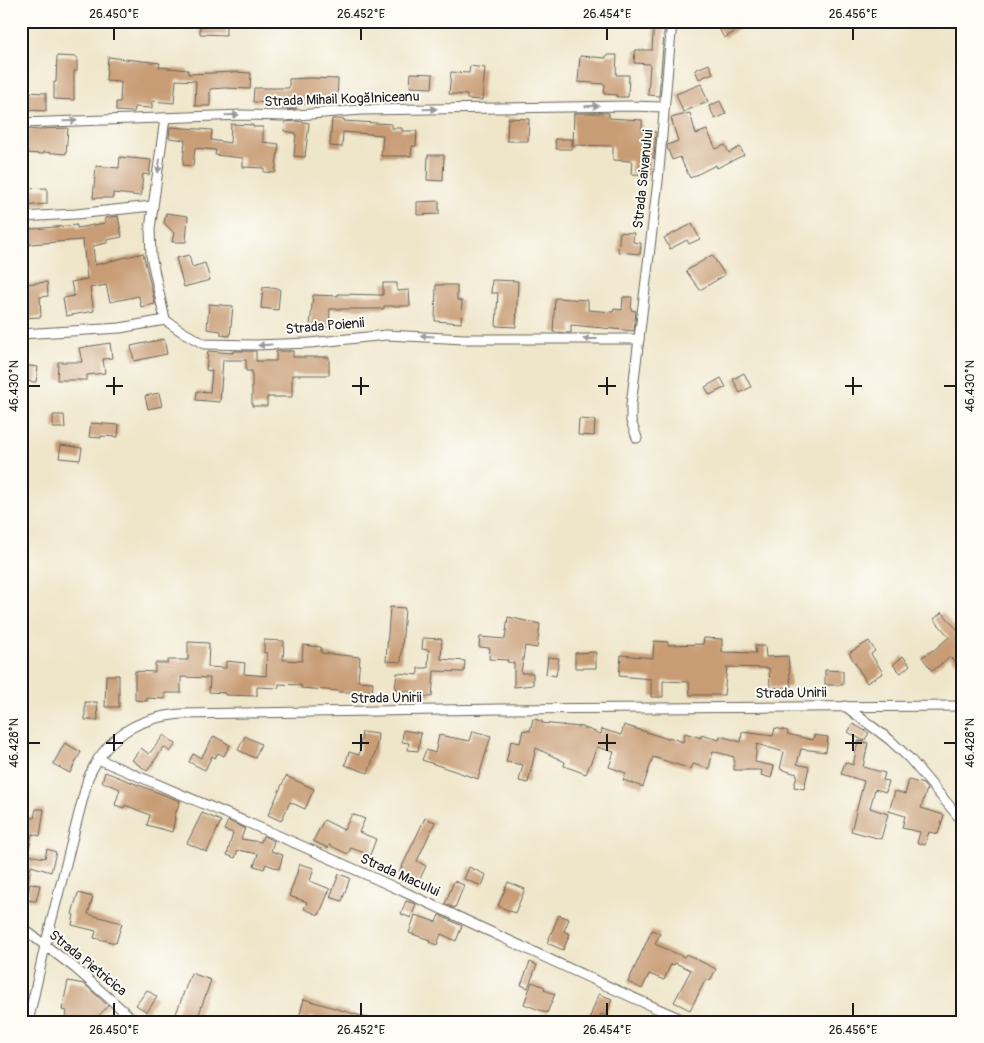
<svg xmlns="http://www.w3.org/2000/svg" width="984" height="1043" viewBox="0 0 984 1043" font-family="Pangolin,sans-serif">
  <style>
    .building { fill: #c89c75 }
    .lines { fill: none; stroke-linecap: round; stroke-linejoin: round }
    .minor-casing { stroke: #666359; stroke-width: 11 }
    .minor { stroke: #fff; stroke-width: 9 }
    .oneway { fill: #999 }
    .ticks { fill: none; stroke: #1c1c1c; stroke-width: 2 }
    .labels { text-anchor: middle; dominant-baseline: central; stroke-width: 4; stroke-linejoin: round; paint-order: stroke }
    .street-label { font-size: 14px; fill: #1c1c1c; stroke: #fdfcf7 }
    .neatline { fill: none; stroke: #1c1c1c; stroke-width: 2 }
    .ticks-label { font-size: 12px; text-anchor: middle; fill: #1c1c1c }
  </style>
  <rect width="100%" height="100%" fill="#fdfcf7"/>
  <filter id="ink" filterUnits="userSpaceOnUse"><feTurbulence type="fractalNoise" baseFrequency=".02" numOctaves="2"/><feDisplacementMap in="SourceGraphic" scale="10" xChannelSelector="R" yChannelSelector="G"/><feConvolveMatrix kernelMatrix="1 2 1 2 8 2 1 2 1" color-interpolation-filters="sRGB"/></filter>
  <filter id="wash" filterUnits="userSpaceOnUse"><feTurbulence type="fractalNoise" baseFrequency=".0096" numOctaves="4" result="noise"/><feDisplacementMap in="SourceGraphic" scale="20" xChannelSelector="R" yChannelSelector="G"/><feGaussianBlur stdDeviation="1.12" result="paint"/><feColorMatrix in="noise" values="0 0 0 0 0 0 0 0 0 0 0 0 0 0 0 0 0 1.4 0 .05"/><feComposite in="paint" operator="in"/></filter>
  <g filter="url(#wash)">
    <rect width="100%" height="100%" fill="#efe6ca"/>
    <g id="blocks">
      <g class="building">
        <path d="M200,21H226V35L200,34Z"/>
        <path d="M654,21H665L659,96L648,95L650,64L634,63L635,50H652Z"/>
        <path d="M715,21H740L743,27L724,38Z"/>
        <path d="M606,55H617L616,75H629L628,97H616L617,95L604,94L605,84L578,82L580,56L606,58Z"/>
        <path d="M57,56L77,57V71H74V100L54,99V82H56Z"/>
        <path d="M108,57L160,63L159,67L188,70V74L236,72L251,73L250,89L224,88L210,89V106H195L196,81L176,80L174,103L152,101V108L135,107L134,112L116,111V102H120L121,82L106,81Z"/>
        <path d="M709,64L713,73L699,79L695,70Z"/>
        <path d="M470,66L485,68L482,100L467,99V95L449,94L451,72L469,73Z"/>
        <path d="M411,73L433,74L432,88L410,87Z"/>
        <path d="M310,78L338,79L337,105L296,104V109L287,110V108H280V103L253,102L254,88H289V79Z"/>
        <path d="M701,84L708,102L683,112L676,94Z"/>
        <path d="M25,92L46,93V111L24,110Z"/>
        <path d="M720,101L726,114L715,119L709,106Z"/>
        <path d="M574,113H609V118L642,120V131L656,132L654,159L651,154L649,175L631,174L632,161L613,160V146L573,145Z"/>
        <path d="M690,113L696,134L707,130L716,149L725,145L729,153L740,147L744,155L717,168L716,165L690,178L680,157L672,160L667,147V145L678,141L671,118Z"/>
        <path d="M508,118L529,119L528,141H507Z"/>
        <path d="M332,119H344V121L392,124V128H402V131H417L416,146H412L411,156H381L383,135L343,132L342,147L330,146Z"/>
        <path d="M296,121L309,123L305,157L294,156L296,133L284,131L285,122Z"/>
        <path d="M231,124L253,125V127H263V142L279,144L275,173L264,172V168L243,167V158L215,155L216,150L195,148L193,166L183,165L185,140L169,138L170,127L199,129L212,130L211,140L230,143Z"/>
        <path d="M68,128L66,154L43,152V154L23,153L24,129L41,130V129Z"/>
        <path d="M555,139H572V149H556Z"/>
        <path d="M428,155H444L443,181L427,180Z"/>
        <path d="M120,157L151,160L149,175L143,174L141,196L113,193V198H93L96,166L119,168Z"/>
        <path d="M47,188V204L22,206L21,189Z"/>
        <path d="M439,201V214L417,215V202Z"/>
        <path d="M166,213L188,216L186,242H172L174,233L164,223Z"/>
        <path d="M118,216L122,237L107,240V243L93,246L95,265L143,253L155,304L141,307L139,296L110,302L106,285L90,288L94,311L66,316L63,298L74,296L71,282L87,279L83,240L30,244V245L21,246V230L77,225V228L105,223V218Z"/>
        <path d="M692,224L700,239L689,244L687,240L670,249L664,238Z"/>
        <path d="M620,232L634,233L633,242L641,243L640,254L618,252Z"/>
        <path d="M189,255L192,267L205,263L210,280L184,287L176,258Z"/>
        <path d="M712,255L725,275L700,290L686,271Z"/>
        <path d="M492,280L518,281L516,327L496,326L498,293H491Z"/>
        <path d="M47,282L48,296L40,297L41,317L21,318V302H27L25,284Z"/>
        <path d="M383,283H397V291L409,290L410,306H384V309H330L329,327L310,326L313,295L338,296V294L383,295Z"/>
        <path d="M436,285H457V300L462,301L461,323L435,321Z"/>
        <path d="M263,287L280,289L278,310L261,308Z"/>
        <path d="M623,297H632L631,310L636,311L634,331L571,325V333L553,332L555,298L588,300V310L613,312L614,309L622,310Z"/>
        <path d="M209,304L233,306L230,336L221,335V331L207,329Z"/>
        <path d="M164,339L167,354L134,361L131,346Z"/>
        <path d="M110,343L112,358L103,359L105,373L87,375V380H57L58,362H82L79,348Z"/>
        <path d="M208,351L233,353V351H256V361H276V351H293V357H329V375H292V397H267V406H252V371H246V360H223L220,402L196,400L197,391L210,392L212,371L206,370Z"/>
        <path d="M21,365L38,367L36,382L21,381Z"/>
        <path d="M744,373L751,387L740,393L733,379Z"/>
        <path d="M721,378L726,387L710,395L705,387Z"/>
        <path d="M159,393L162,406L148,409L145,396Z"/>
        <path d="M53,415H64L65,428H53Z"/>
        <path d="M579,419L595,420L594,436L578,435Z"/>
        <path d="M91,423L119,425L118,437L101,436V438L89,437Z"/>
        <path d="M61,445L82,448L80,460L59,458Z"/>
        <path d="M390,607L405,608L401,662L386,661Z"/>
        <path d="M942,612L961,634L957,638L963,644V655L955,662L950,657L932,671L922,657L933,650V651L949,637L934,619Z"/>
        <path d="M508,617L540,624L537,648L525,646L521,673H533V685L514,687V663L507,662L508,660L489,659L490,648L479,647L480,637L505,639Z"/>
        <path d="M423,638L442,639L441,659L465,661L464,672L434,671L432,697L417,696V693L395,690L397,673L418,675V668H428L429,650L422,649Z"/>
        <path d="M704,638L722,639V652L756,653L755,646H765L766,657L788,656L791,687L770,688L769,668L727,667L724,695H690L689,682L663,681V697H651V679L619,676L621,655L653,658L654,641L668,642V645L703,644Z"/>
        <path d="M264,640L284,641L283,660L302,661L303,645L321,647V653L360,657L358,681L373,682L372,696L358,695V692H338V691L301,688V685L279,684V688L257,687V696L225,695V693L209,692L210,678L181,677V693H165V699L147,698V701L135,700V671L155,672V663H168V660H188V642L209,643L208,667L226,668V661L245,663L244,674L266,676L267,653H264Z"/>
        <path d="M869,641L875,651L871,654L883,673L867,683L849,653Z"/>
        <path d="M596,652V668H575V653Z"/>
        <path d="M903,656L910,665L901,673L893,665Z"/>
        <path d="M548,657L559,658L556,676L546,674Z"/>
        <path d="M825,670L843,671V685H825Z"/>
        <path d="M106,675H119V707H105Z"/>
        <path d="M85,702H97L98,720H85Z"/>
        <path d="M533,719L542,721V723L579,727V726L601,734L602,729L621,735L624,725L668,739L669,737L683,742L685,733L701,738V735L719,740L720,736L741,742L742,732L773,736L775,728L788,731L787,734L813,740L814,735L828,737L826,752L801,749L797,764L809,767L804,789L794,787L797,774L780,769L784,752L757,744L755,762L774,766L771,778L761,775L762,770H734V757L713,751L709,769L693,764L691,769L653,757L643,787L623,780L626,773L609,767L614,752L597,747L586,774L564,766L565,762L536,748L528,783L519,781L523,765L506,762L511,741L520,743L523,730L530,731Z"/>
        <path d="M853,724L869,733L864,741L848,732Z"/>
        <path d="M403,730L421,733L418,751L408,750L409,743L402,742Z"/>
        <path d="M473,731L491,736L478,779L422,760L426,750L435,753L439,735L470,741Z"/>
        <path d="M362,732L378,734L376,751L368,773L345,765L349,752L359,755Z"/>
        <path d="M164,735L176,744L170,752L164,747L147,771L132,760L141,748L149,754Z"/>
        <path d="M214,736L230,745L224,756L218,753L215,758L212,756L205,770L189,762L193,754L201,758Z"/>
        <path d="M245,736L261,744L255,758L238,750Z"/>
        <path d="M858,741L868,743L863,767L885,773L883,780L889,781L886,792L875,789L870,808L888,814L881,839L851,831L864,781L841,774L845,762L853,765Z"/>
        <path d="M65,743L81,752L70,773L53,764Z"/>
        <path d="M105,772L180,801L174,818L175,819L172,832L147,825L150,815L125,805L124,808L115,805L120,789L102,782Z"/>
        <path d="M286,776L314,789L305,809L290,802L281,821L268,815Z"/>
        <path d="M909,780L923,784L927,789L921,808L944,815L938,834L929,832L925,845L917,843L920,832L902,828L905,816L889,811L895,791L905,794Z"/>
        <path d="M36,809H44L40,836L32,834L28,855L45,858L47,849L56,852L51,872L31,866L26,896H21V815L34,818Z"/>
        <path d="M202,813L221,821L207,852L187,843Z"/>
        <path d="M352,814L365,819L359,832L376,839L370,855L351,848L348,854L329,845L328,848L313,841L324,820L344,830Z"/>
        <path d="M425,818L435,822L417,861L426,866L418,883L399,873Z"/>
        <path d="M228,821L245,828L241,839L261,842L263,836L274,841L271,851L283,855L279,869L266,864L264,869L254,866L258,854L238,850L235,858L227,855L233,833L224,830Z"/>
        <path d="M300,864L314,868L310,881L330,889L319,915L304,909L307,902L289,896Z"/>
        <path d="M469,867L486,875L482,886L464,879Z"/>
        <path d="M339,874L350,878L342,901L330,897Z"/>
        <path d="M454,881L464,885L455,908L445,904Z"/>
        <path d="M508,882L525,889L515,913L498,906Z"/>
        <path d="M30,884L40,885L36,901L27,900Z"/>
        <path d="M78,893L93,897L88,914L122,923L116,943L94,938L96,931L72,925L74,915L72,914Z"/>
        <path d="M406,901L416,904L411,918L401,914Z"/>
        <path d="M415,915L436,922L439,915L462,926L456,941L441,934L437,945L429,942L430,940L409,933Z"/>
        <path d="M559,915L569,919L564,931L570,934L563,950L547,943Z"/>
        <path d="M652,930L660,934L655,944L684,957L686,954L716,969L710,981L706,979L690,1010L674,1002L691,970L675,963L674,965L671,964L664,980L649,974L642,989L628,982Z"/>
        <path d="M530,962L537,965L528,988L521,985Z"/>
        <path d="M191,973L211,980L199,1014L218,1022H173Z"/>
        <path d="M68,981L84,984L108,1006L93,1022H65L67,1011L62,1010Z"/>
        <path d="M532,982L545,987L544,990L555,994L547,1013L524,1004Z"/>
        <path d="M147,990L157,997L147,1012L136,1005Z"/>
        <path d="M599,994L612,999L606,1016L601,1014L597,1022H588Z"/>
        <path d="M304,999L371,1019V1022H329L310,1016L309,1021L299,1018Z"/>
      </g>
    </g>
  </g>
  <g filter="url(#ink)">
    <use href="#blocks" fill-opacity="0" stroke="#666359" stroke-width="1"/>
    <g class="lines">
      <defs>
        <g id="minor">
          <path d="M21,123L243,115L284,116L362,110L629,106L664,107"/>
          <path d="M21,217L76,214L152,206"/>
          <path d="M165,320L151,256L150,229L165,118"/>
          <path d="M21,334L120,328L165,320L181,331L204,344L255,345L310,343L386,335L465,339H639"/>
          <path d="M637,438L631,421V405L658,181L672,21"/>
          <path d="M845,706L890,740L910,759L963,822"/>
          <path d="M98,759C203,804 309,847 413,896C505,938 595,982 688,1022"/>
          <path d="M21,927L75,968L136,1022"/>
          <path d="M28,1022L45,946L88,778C107,736 136,718 181,714L501,709L963,706"/>
        </g>
      </defs>
      <use href="#minor" class="minor-casing"/>
      <use href="#minor" class="minor"/>
    </g>
    <defs><path id="oneway-solid" d="M-6-.8H1V-3.2L6.5 0L1 3.2V.8H-6Z" transform="scale(1.25)"/></defs>
    <g class="oneway">
      <use href="#oneway-solid" transform="translate(592 106) rotate(-1)"/>
      <use href="#oneway-solid" transform="translate(430 109) rotate(-2)"/>
      <use href="#oneway-solid" transform="translate(232 115) rotate(-2)"/>
      <use href="#oneway-solid" transform="translate(70 121) rotate(-2)"/>
      <use href="#oneway-solid" transform="translate(159 166) rotate(98)"/>
      <use href="#oneway-solid" transform="translate(427 336) rotate(-177)"/>
      <use href="#oneway-solid" transform="translate(590 339) rotate(180)"/>
      <use href="#oneway-solid" transform="translate(265 345) rotate(177)"/>
    </g>
  </g>
  <path class="ticks" d="M114,28V40M361,28V40M607,28V40M853,28V40M114,377V395M361,377V395M607,377V395M853,377V395M28,386H40M106,386H123M352,386H369M598,386H616M845,386H862M944,386H956M114,734V751M361,734V751M607,734V751M853,734V751M28,743H40M106,743H123M352,743H369M598,743H616M845,743H862M944,743H956M114,1003V1016M361,1003V1016M607,1003V1016M853,1003V1016"/>
  <g class="labels">
    <g class="street-label">
      <text transform="translate(342 99) rotate(-2)">Strada Mihail Kogălniceanu</text>
      <text transform="translate(643 179) rotate(-84)">Strada Saivanului</text>
      <text transform="translate(325 326) rotate(-5)">Strada Poienii</text>
      <text transform="translate(791 693) rotate(-1)">Strada Unirii</text>
      <text transform="translate(386 698) rotate(-1)">Strada Unirii</text>
      <text transform="translate(400 875) rotate(24)">Strada Macului</text>
      <text transform="translate(88 963) rotate(39)">Strada Pietricica</text>
    </g>
  </g>
  <rect width="984" height="1043" fill="none" stroke="#fdfcf7" stroke-width="55"/>
  <rect x="28" y="28" width="928" height="988" class="neatline"/>
  <g class="ticks-label">
    <text x="114" y="18">26.450°E</text>
    <text x="361" y="18">26.452°E</text>
    <text x="607" y="18">26.454°E</text>
    <text x="853" y="18">26.456°E</text>
    <text transform="translate(14 386) rotate(-90)" y="4">46.430°N</text>
    <text transform="translate(970 386) rotate(-90)" y="4">46.430°N</text>
    <text transform="translate(14 743) rotate(-90)" y="4">46.428°N</text>
    <text transform="translate(970 743) rotate(-90)" y="4">46.428°N</text>
    <text x="114" y="1034">26.450°E</text>
    <text x="361" y="1034">26.452°E</text>
    <text x="607" y="1034">26.454°E</text>
    <text x="853" y="1034">26.456°E</text>
  </g>
</svg>
